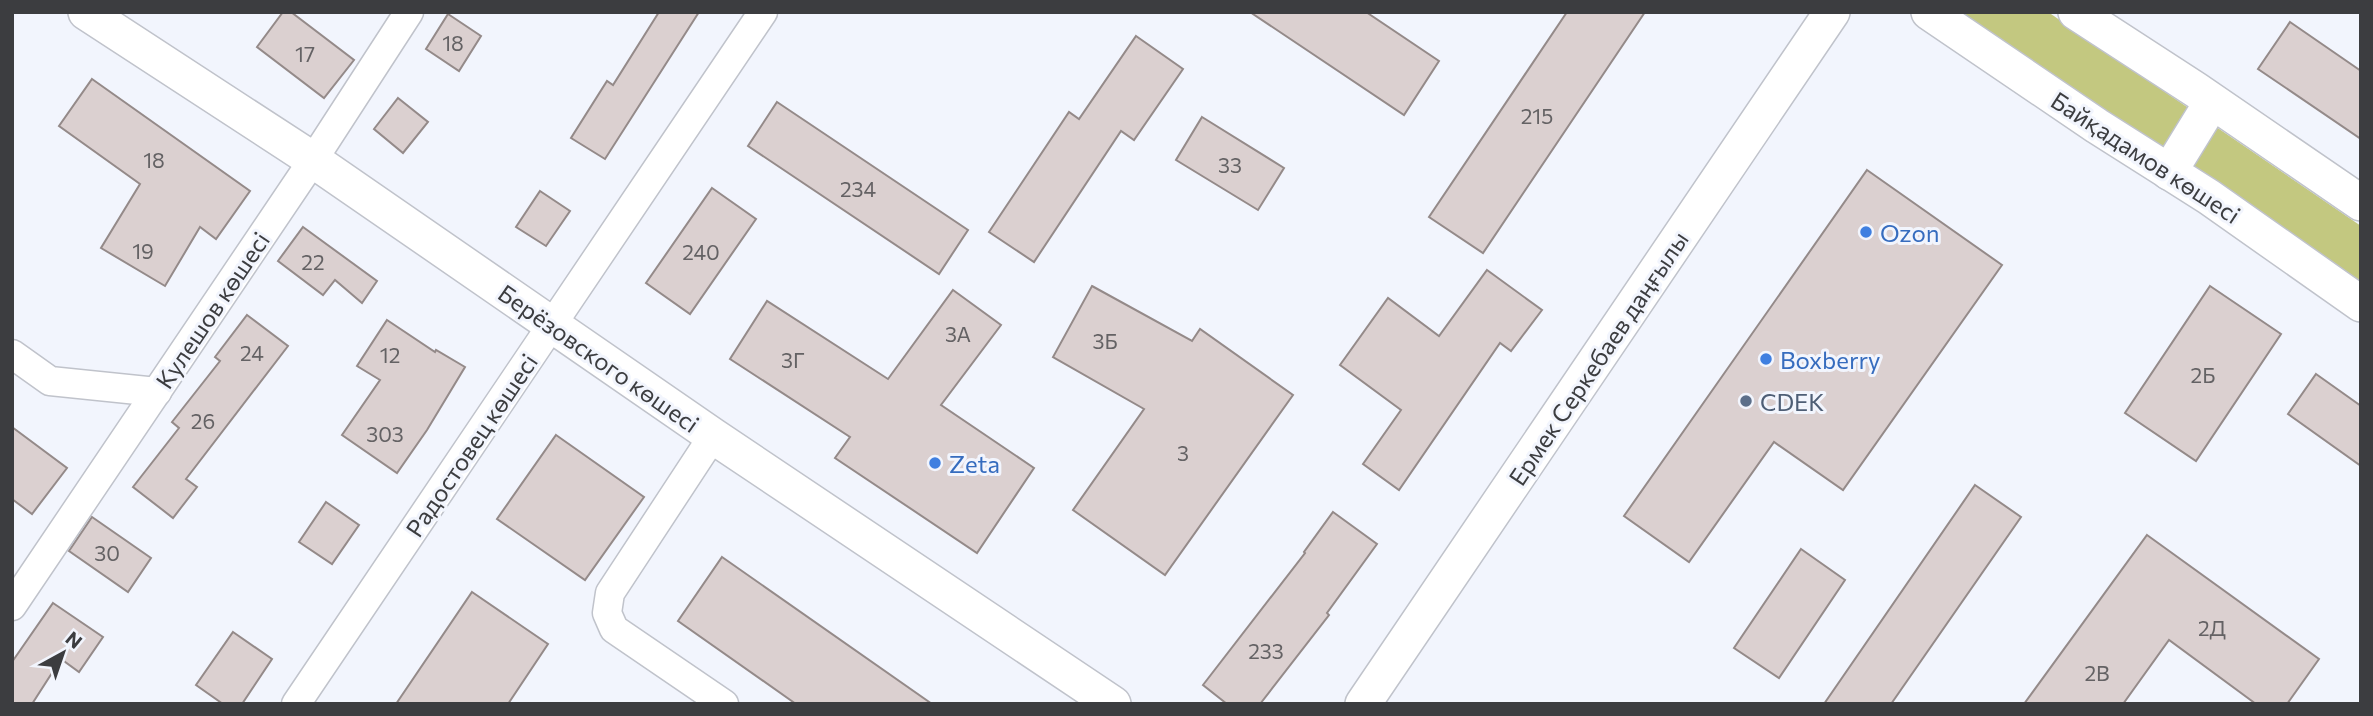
<svg xmlns="http://www.w3.org/2000/svg" width="2373" height="716" viewBox="0 0 2373 716" font-family="Commissioner,sans-serif">
  <style>
    .forest { fill: #c3c880 }
    .building { fill: #dbd0d0; stroke: #948a89; stroke-width: 2 }
    .lines { fill: none; stroke-linecap: round; stroke-linejoin: round }
    .minor-casing { stroke: #c0c3cb; stroke-width: 31 }
    .tertiary-casing { stroke: #c0c3cb; stroke-width: 38 }
    .minor { stroke: #fff; stroke-width: 28 }
    .tertiary { stroke: #fff; stroke-width: 35 }
    .shop-dot { fill: #3f7fe0; stroke: #f2f5fd; stroke-width: 2.5 }
    .service-dot { fill: #5c6f8a; stroke: #f2f5fd; stroke-width: 2.5 }
    .labels { text-anchor: middle; dominant-baseline: central; stroke-width: 6; stroke-linejoin: round; paint-order: stroke }
    .number-label { font-size: 21px; fill: #646264 }
    .street-label { font-size: 24px; fill: #3c3d40; stroke: #f2f5fd }
    .shop-label { font-size: 24px; fill: #366cbe; stroke: #f2f5fd; text-anchor: start }
    .service-label { font-size: 24px; fill: #4e5e75; stroke: #f2f5fd; text-anchor: start }
  </style>
  <rect width="100%" height="100%" fill="#f2f5fd"/>
  <path class="forest" d="M1945,12H2048L2361,226V296Z"/>
  <g class="building">
    <path d="M283,12H291L354,60L324,98L257,47Z"/>
    <path d="M659,12H699L605,159L571,138L607,81L613,85Z"/>
    <path d="M1250,12H1366L1439,61L1404,115Z"/>
    <path d="M1567,12H1645L1483,253L1429,217Z"/>
    <path d="M448,14L481,36L459,71L426,49Z"/>
    <path d="M2290,22L2361,71V139L2258,69Z"/>
    <path d="M1136,36L1183,69L1134,140L1121,131L1034,262L989,232L1069,112L1079,119Z"/>
    <path d="M92,79L250,191L216,239L200,227L165,286L101,248L140,184L59,126Z"/>
    <path d="M398,98L428,122L403,153L374,129Z"/>
    <path d="M777,102L968,230L939,274L748,146Z"/>
    <path d="M1202,117L1284,168L1258,210L1176,160Z"/>
    <path d="M1867,170L2002,265L1843,490L1774,442L1689,562L1624,516Z"/>
    <path d="M712,188L756,219L690,314L646,283Z"/>
    <path d="M540,191L570,211L546,246L516,227Z"/>
    <path d="M303,227L377,281L362,303L335,280L323,295L278,261Z"/>
    <path d="M1487,270L1542,310L1511,351L1500,343L1399,490L1363,464L1401,410L1340,365L1388,298L1439,336Z"/>
    <path d="M1092,286L1192,341L1200,329L1293,395L1165,575L1073,510L1144,409L1053,357Z"/>
    <path d="M2210,286L2281,334L2196,461L2125,413Z"/>
    <path d="M953,290L1001,325L941,405L1034,468L977,553L835,458L850,437L730,359L767,301L888,379Z"/>
    <path d="M247,315L288,346L186,479L197,487L173,518L133,487L179,428L172,422L220,361L215,357Z"/>
    <path d="M387,320L435,352L436,350L465,367L427,430L397,473L342,435L380,380L357,366Z"/>
    <path d="M2316,374L2361,406V466L2288,414Z"/>
    <path d="M12,427L67,468L32,514L12,499Z"/>
    <path d="M556,435L644,497L585,580L497,519Z"/>
    <path d="M1975,485L2021,517L1891,704H1824Z"/>
    <path d="M326,502L359,525L332,564L299,542Z"/>
    <path d="M1333,512L1377,544L1327,613L1329,615L1260,704H1227L1203,685L1305,553L1304,552Z"/>
    <path d="M92,517L151,558L128,592L69,551Z"/>
    <path d="M2147,535L2319,659L2287,704H2256L2169,640L2123,704H2024Z"/>
    <path d="M1801,549L1845,580L1779,678L1734,648Z"/>
    <path d="M722,557L932,704H796L678,621Z"/>
    <path d="M472,592L548,644L508,704H396Z"/>
    <path d="M53,603L103,637L79,672L61,659L32,704H12V662Z"/>
    <path d="M233,632L272,659L242,704H223L196,685Z"/>
  </g>
  <g class="lines">
    <defs>
      <g id="minor">
        <path d="M12,354L50,381L157,392"/>
        <path d="M713,436L610,593L607,613L614,629L724,704"/>
        <path d="M12,606L313,160L409,12"/>
        <path d="M296,704L763,12"/>
      </g>
      <g id="tertiary">
        <path d="M86,12L313,160L713,436L1113,704"/>
        <path d="M1929,12L2097,126L2209,197L2361,304"/>
        <path d="M2076,12L2196,90L2361,203"/>
        <path d="M2169,172L2212,102"/>
        <path d="M1363,704L1832,12"/>
      </g>
    </defs>
    <use href="#minor" class="minor-casing"/>
    <use href="#tertiary" class="tertiary-casing"/>
    <use href="#minor" class="minor"/>
    <use href="#tertiary" class="tertiary"/>
  </g>
  <g class="shop-dot">
    <circle cx="1866" cy="232" r="7"/>
    <circle cx="1766" cy="359" r="7"/>
    <circle cx="935" cy="463" r="7"/>
  </g>
  <circle class="service-dot" cx="1746" cy="401" r="7"/>
  <g class="labels">
    <g class="number-label">
      <text x="453" y="42">18</text>
      <text x="305" y="53">17</text>
      <text x="1537" y="115">215</text>
      <text x="154" y="159">18</text>
      <text x="1230" y="164">33</text>
      <text x="858" y="188">234</text>
      <text x="143" y="250">19</text>
      <text x="701" y="251">240</text>
      <text x="313" y="261">22</text>
      <text x="958" y="333">3А</text>
      <text x="1105" y="340">3Б</text>
      <text x="252" y="352">24</text>
      <text x="390" y="354">12</text>
      <text x="793" y="359">3Г</text>
      <text x="2203" y="374">2Б</text>
      <text x="203" y="420">26</text>
      <text x="385" y="433">303</text>
      <text x="1183" y="452">3</text>
      <text x="107" y="552">30</text>
      <text x="2212" y="627">2Д</text>
      <text x="1266" y="650">233</text>
      <text x="2097" y="672">2В</text>
    </g>
    <g class="street-label">
      <text transform="translate(2146 157) rotate(33)">Байқадамов көшесі</text>
      <text transform="translate(212 310) rotate(-56)">Кулешов көшесі</text>
      <text transform="translate(599 358) rotate(35)">Берёзовского көшесі</text>
      <text transform="translate(1598 358) rotate(-56)">Ермек Серкебаев даңғылы</text>
      <text transform="translate(471 445) rotate(-56)">Радостовец көшесі</text>
    </g>
    <g class="shop-label">
      <text x="1880" y="232">Ozon</text>
      <text x="1780" y="359">Boxberry</text>
      <text x="949" y="463">Zeta</text>
    </g>
    <g class="service-label">
      <text x="1760" y="401">CDEK</text>
    </g>
  </g>
  <rect width="2373" height="716" fill="none" stroke="#3c3d40" stroke-width="28"/>
  <g transform="translate(63 653) rotate(40)" stroke="#f2f5fd" stroke-width="5" paint-order="stroke">
  <path d="M0-5L12 26L0 18L-12 26Z" fill="#3c3d40"/>
  <text y="-10" font-size="19" font-weight="bold" text-anchor="middle" fill="#3c3d40">N</text>
  </g>
</svg>
